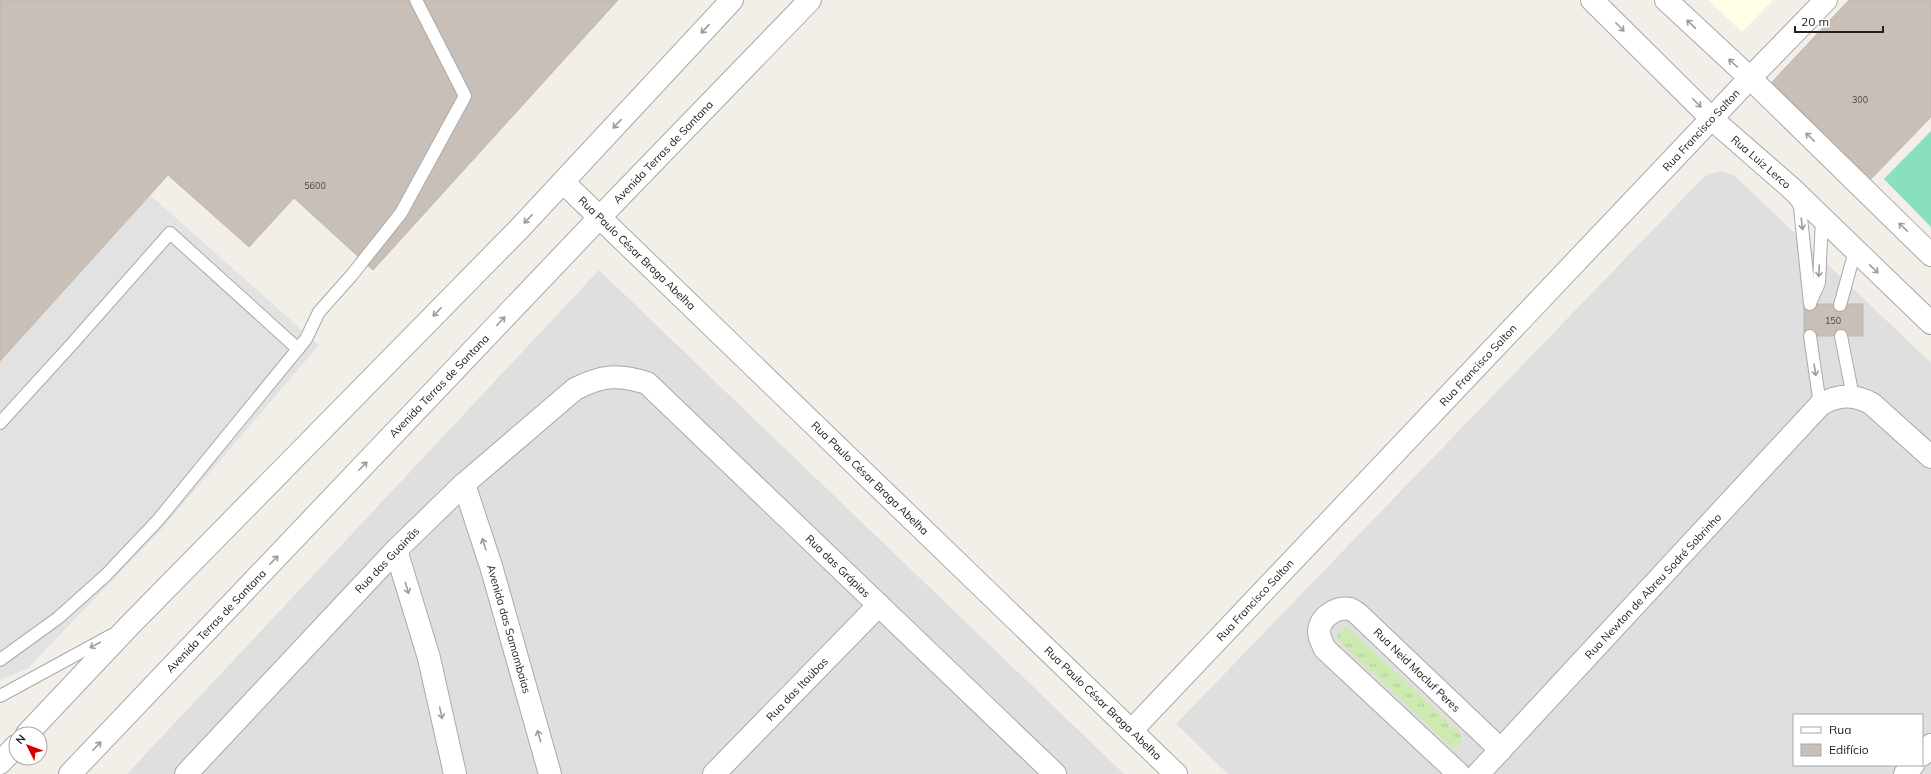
<svg xmlns="http://www.w3.org/2000/svg" width="1931" height="774" viewBox="0 0 1931 774" font-family="Mulish,sans-serif">
  <style>
    .residential { fill: #e0dfdf; fill-rule: evenodd }
    .education { fill: #ffffe5 }
    .grass { fill: url(#grass-tufts) }
    .pitch { fill: #88e0be }
    .parking { fill: #e2e2e2 }
    .building { fill: #c7bfb8; stroke: #c4b6ab }
    .lines { fill: none; stroke-linecap: round; stroke-linejoin: round }
    .service-casing { stroke: #a9a9a9; stroke-width: 14 }
    .minor-casing { stroke: #a9a9a9; stroke-width: 24 }
    .tertiary-casing { stroke: #a9a9a9; stroke-width: 24 }
    .service { stroke: #fff; stroke-width: 12 }
    .minor { stroke: #fff; stroke-width: 22 }
    .tertiary { stroke: #fff; stroke-width: 22 }
    .oneway { stroke: #9c9c9c }
    .labels { text-anchor: middle; dominant-baseline: central; stroke-width: 3; stroke-linejoin: round; paint-order: stroke }
    .number-label { font-size: 9px; fill: #4b4948 }
    .street-label { font-size: 11px; fill: #222; stroke: #fff }
  </style>
  <defs>
    <pattern id="grass-tufts" width="24" height="20" patternUnits="userSpaceOnUse"><rect width="24" height="20" fill="#cdebb0"/><path d="M3 7l-1-3M5 7V3M7 7l1-3M15 17l-1-3M17 17v-4M19 17l1-3" fill="none" stroke="#b0c997"/></pattern>
  </defs>
  <rect width="100%" height="100%" fill="#f2efe9"/>
  <g class="residential">
    <path d="M1723,171L1735,176L1931,363V774H1228L1176,724L1701,180L1708,174ZM1794,715H1922V765H1794Z"/>
    <path d="M599,270L1124,774H127Z"/>
  </g>
  <path class="education" d="M1708,0H1773L1742,32Z"/>
  <path class="grass" d="M1343,628H1348L1352,631L1460,733L1462,739L1460,745L1456,747L1450,746L1338,640L1337,636Z"/>
  <path class="pitch" d="M1931,131V227L1884,179Z"/>
  <path class="parking" d="M150,195L319,345L158,533L28,668L0,680V361Z"/>
  <g class="building">
    <path d="M0,0H618L373,270L294,198L249,247L168,175L0,361Z"/>
    <path d="M1849,0H1931V117L1870,180L1772,82Z"/>
    <rect x="1804" y="304" width="59" height="32"/>
  </g>
  <g class="lines">
    <defs>
      <g id="service">
        <path d="M1795,197L1800,207L1802,227L1810,304"/>
        <path d="M1810,303L1819,283L1822,218"/>
        <path d="M1840,305L1855,251"/>
        <path d="M1810,336L1820,405"/>
        <path d="M1841,336L1853,397"/>
        <path d="M0,423L72,344L170,233L298,349"/>
        <path d="M0,660L58,618L106,575L159,519L306,339L319,312L351,276L401,213L465,96L416,0"/>
        <path d="M0,696L112,635"/>
      </g>
      <g id="minor">
        <path d="M1750,78L1931,255"/>
        <path d="M1712,119L1790,187L1931,323"/>
        <path d="M464,484L491,566L550,774"/>
        <path d="M396,550L429,658L455,774"/>
        <path d="M1131,731L1750,78L1826,0"/>
        <path d="M1922,755L1931,745"/>
        <path d="M186,774L396,550L464,484L575,389C602,375 618,374 647,383L1055,774"/>
        <path d="M714,774L879,605"/>
        <path d="M1459,774L1325,649C1322,643 1319,638 1319,631C1320,617 1337,606 1350,609C1352,610 1356,612 1358,614L1501,750"/>
        <path d="M1478,774L1820,405C1838,394 1854,394 1872,404L1931,457"/>
        <path d="M1905,774L1913,765"/>
      </g>
      <g id="tertiary">
        <path d="M1592,0L1712,119"/>
        <path d="M1666,0L1750,78"/>
        <path d="M563,182L1176,774"/>
        <path d="M27,734L129,626L520,228L732,0"/>
        <path d="M0,763L16,746"/>
        <path d="M70,774L599,218L810,0"/>
      </g>
    </defs>
    <use href="#service" class="service-casing"/>
    <use href="#minor" class="minor-casing"/>
    <use href="#tertiary" class="tertiary-casing"/>
    <use href="#service" class="service"/>
    <use href="#minor" class="minor"/>
    <use href="#tertiary" class="tertiary"/>
  </g>
  <defs><path id="oneway-shaft" d="M-6 0H5M1.5-3L5.5 0L1.5 3" fill="none" stroke-width="1.6" stroke-linecap="round" stroke-linejoin="round"/></defs>
  <g class="oneway">
    <use href="#oneway-shaft" transform="translate(1691 24) rotate(-136)"/>
    <use href="#oneway-shaft" transform="translate(1620 27) rotate(45)"/>
    <use href="#oneway-shaft" transform="translate(705 29) rotate(133)"/>
    <use href="#oneway-shaft" transform="translate(1733 63) rotate(-138)"/>
    <use href="#oneway-shaft" transform="translate(1697 103) rotate(45)"/>
    <use href="#oneway-shaft" transform="translate(617 124) rotate(133)"/>
    <use href="#oneway-shaft" transform="translate(1810 137) rotate(-136)"/>
    <use href="#oneway-shaft" transform="translate(528 219) rotate(134)"/>
    <use href="#oneway-shaft" transform="translate(1802 224) rotate(83)"/>
    <use href="#oneway-shaft" transform="translate(1903 227) rotate(-136)"/>
    <use href="#oneway-shaft" transform="translate(1874 269) rotate(44)"/>
    <use href="#oneway-shaft" transform="translate(1819 271) rotate(93)"/>
    <use href="#oneway-shaft" transform="translate(437 312) rotate(134)"/>
    <use href="#oneway-shaft" transform="translate(501 321) rotate(-46)"/>
    <use href="#oneway-shaft" transform="translate(1815 370) rotate(81)"/>
    <use href="#oneway-shaft" transform="translate(363 466) rotate(-46)"/>
    <use href="#oneway-shaft" transform="translate(484 544) rotate(-108)"/>
    <use href="#oneway-shaft" transform="translate(274 560) rotate(-46)"/>
    <use href="#oneway-shaft" transform="translate(407 588) rotate(73)"/>
    <use href="#oneway-shaft" transform="translate(95 645) rotate(152)"/>
    <use href="#oneway-shaft" transform="translate(441 713) rotate(77)"/>
    <use href="#oneway-shaft" transform="translate(539 736) rotate(-106)"/>
    <use href="#oneway-shaft" transform="translate(97 746) rotate(-46)"/>
  </g>
  <g class="labels">
    <g class="number-label">
      <text x="1860" y="99">300</text>
      <text x="315" y="185">5600</text>
      <text x="1833" y="320">150</text>
    </g>
    <g class="street-label">
      <text transform="translate(1701 130) rotate(-47)">Rua Francisco Salton</text>
      <text transform="translate(663 152) rotate(-46)">Avenida Terras de Santana</text>
      <text transform="translate(1761 162) rotate(41)">Rua Luiz Lerco</text>
      <text transform="translate(637 253) rotate(44)">Rua Paulo César Braga Abelha</text>
      <text transform="translate(1478 365) rotate(-47)">Rua Francisco Salton</text>
      <text transform="translate(439 386) rotate(-46)">Avenida Terras de Santana</text>
      <text transform="translate(870 478) rotate(44)">Rua Paulo César Braga Abelha</text>
      <text transform="translate(387 560) rotate(-46)">Rua das Guainãs</text>
      <text transform="translate(838 566) rotate(44)">Rua das Grápias</text>
      <text transform="translate(1653 586) rotate(-47)">Rua Newton de Abreu Sodré Sobrinho</text>
      <text transform="translate(1255 600) rotate(-47)">Rua Francisco Salton</text>
      <text transform="translate(216 621) rotate(-46)">Avenida Terras de Santana</text>
      <text transform="translate(509 629) rotate(74)">Avenida das Samambaias</text>
      <text transform="translate(1417 670) rotate(44)">Rua Neid Macluf Peres</text>
      <text transform="translate(797 689) rotate(-46)">Rua das Itaúbas</text>
      <text transform="translate(1103 703) rotate(44)">Rua Paulo César Braga Abelha</text>
    </g>
  </g>
  <rect x="1793" y="714" width="130" height="52" fill="#ffffff" stroke="#a7a7a7"/>
  <rect x="1801" y="727" width="20" height="6" fill="#ffffff" stroke="#a7a7a7"/>
  <text x="1829" y="734" font-size="12" fill="#222222">Rua</text>
  <rect x="1801" y="744" width="20" height="12" fill="#c7bfb8" stroke="#a7a7a7"/>
  <text x="1829" y="754" font-size="12" fill="#222222">Edifício</text>
  <g transform="translate(28 746) rotate(312)"><circle r="19" fill="#ffffff" stroke="#a7a7a7"/>
  <path d="M0-3L7 15L0 10L-7 15Z" fill="#d40000"/>
  <text y="-6" font-size="11" font-weight="bold" text-anchor="middle" fill="#222222">N</text>
  </g>
  <path d="M1795 26v6h88v-6" fill="none" stroke="#222222" stroke-width="2"/>
  <text x="1801" y="26" font-size="12" fill="#222222" stroke="#ffffff" stroke-width="3" paint-order="stroke">20 m</text>
</svg>
